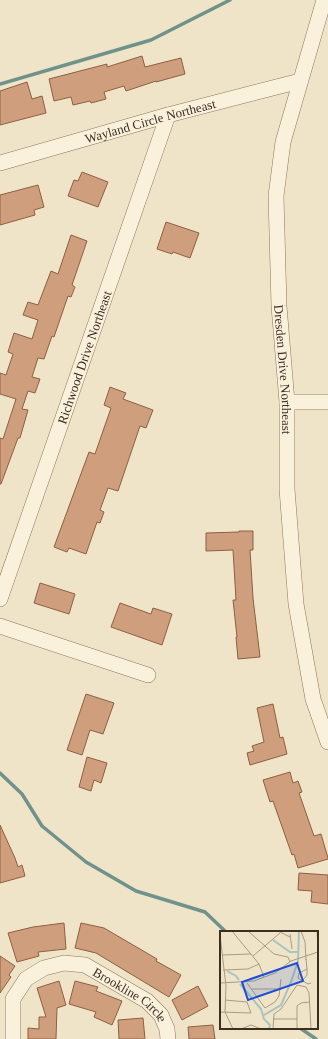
<svg xmlns="http://www.w3.org/2000/svg" width="328" height="1039" viewBox="0 0 328 1039" font-family="'Times New Roman',serif">
  <style>
    .lines { fill: none; stroke-linecap: round; stroke-linejoin: round }
    .stream { stroke: #6f938a; stroke-width: 3.5 }
    .building { fill: #cf9f7d; stroke: #8d5f41 }
    .minor-casing { stroke: #8d765c; stroke-width: 16 }
    .minor { stroke: #faf1dc; stroke-width: 15 }
    .labels { text-anchor: middle; dominant-baseline: central; stroke-width: 4; stroke-linejoin: round; paint-order: stroke }
    .street-label { font-size: 13px; fill: #3d2e20; stroke: #f7eed8 }
    .inset-river { fill: none; stroke: #a9c4bc; stroke-width: 2 }
    .inset-road { fill: none; stroke: #a89b85; stroke-width: 1 }
    .view { fill: #1d4ed8; fill-opacity: 0.15; stroke: #1d4ed8; stroke-width: 2 }
    .inset-edge { fill: none; stroke: #3d2e20; stroke-width: 2 }
  </style>
  <rect width="100%" height="100%" fill="#f0e4c8"/>
  <g class="lines">
    <g class="stream">
      <path d="M0,84L151,40L230,0"/>
      <path d="M0,773L22,794L42,826L86,862L136,891L205,912L226,932"/>
      <path d="M300,1028L316,1039"/>
    </g>
  </g>
  <g class="building">
    <path d="M142,56L145,67L181,58L185,74L156,82V81L126,91L124,86L104,92L106,99L91,103L90,101L73,105L71,97L54,101L49,79L107,64V67Z"/>
    <path d="M27,82L32,99L42,96L46,113L0,125V91Z"/>
    <path d="M82,172L108,182L98,207L68,196L74,180L78,181Z"/>
    <path d="M38,185L44,207L34,210L35,215L0,225V195Z"/>
    <path d="M166,222L199,233L190,258L173,252L172,254L157,249Z"/>
    <path d="M71,235L87,241L72,285L75,287L71,297L68,296L54,337L52,336L44,359L38,358L32,377L40,379L35,393L28,391L22,409L28,410L20,438H18L1,484H0V438L3,439L16,399L0,394V373L6,375L13,354L8,352L14,333L32,339L38,320L23,315L28,302L38,305L51,271L58,274Z"/>
    <path d="M110,387L126,393L123,399L153,410L146,428L140,426L118,491L108,488L100,510L104,512L100,523L97,522L86,554L69,548L67,552L54,547L89,452L95,454L111,408L104,405Z"/>
    <path d="M239,531H253V550H250L253,598L260,657L238,659L236,637H237L233,600H236L233,550L206,551V533L239,532Z"/>
    <path d="M40,583L75,594L69,614L34,603Z"/>
    <path d="M120,603L151,614L153,608L172,614L162,645L111,627Z"/>
    <path d="M86,694L114,703L103,734L90,730L82,755L67,750Z"/>
    <path d="M273,704L280,738L283,737L287,754L250,765L247,753L254,751L252,746L264,742L257,708Z"/>
    <path d="M87,757L107,763L101,783L94,780L91,791L79,787Z"/>
    <path d="M290,772L293,783L298,781L302,792L299,793L314,836L321,834L328,858V859L298,868L294,854L292,855L273,801L270,802L263,780Z"/>
    <path d="M0,825L15,858L18,867L22,865L25,876L0,883Z"/>
    <path d="M299,873L328,875V904L311,902L312,891L298,890Z"/>
    <path d="M64,923L66,949L38,952L39,956L17,962L8,933L33,927Z"/>
    <path d="M81,923L104,928L157,959L156,961L181,975L169,997L96,953L75,948Z"/>
    <path d="M0,956L15,966L9,975L11,977L0,993Z"/>
    <path d="M59,981L66,1005L57,1008L56,1039H28V1028L39,1029V1017H46L37,988Z"/>
    <path d="M75,981L98,987L96,991L122,1001L112,1025L94,1017L96,1012L69,1004Z"/>
    <path d="M198,986L208,1006L182,1020L172,1000Z"/>
    <path d="M143,1018L145,1039H119L118,1020Z"/>
    <path d="M213,1025L215,1039H189L188,1027Z"/>
  </g>
  <g class="lines">
    <defs>
      <g id="minor">
        <path id="s1" d="M324,0L283,142L276,196L279,306L287,402V489L296,604L313,699L328,742"/>
        <path id="s2" d="M0,163L168,115L300,81"/>
        <path d="M287,402H328"/>
        <path id="s3" d="M0,599L168,115"/>
        <path d="M0,626L148,675"/>
        <path id="s4" d="M13,1039V999L26,979L44,968L64,963L85,965L147,1001L161,1015L167,1029L168,1039"/>
      </g>
    </defs>
    <use href="#minor" class="minor-casing"/>
    <use href="#minor" class="minor"/>
  </g>
  <g class="labels">
    <g class="street-label">
      <text stroke="none"><textPath href="#s2" startOffset="156">Wayland Circle Northeast</textPath></text>
      <text stroke="none"><textPath href="#s3" startOffset="256">Richwood Drive Northeast</textPath></text>
      <text stroke="none"><textPath href="#s1" startOffset="376">Dresden Drive Northeast</textPath></text>
      <text stroke="none"><textPath href="#s4" startOffset="181">Brookline Circle</textPath></text>
    </g>
  </g>
  <g transform="translate(220 931)">
    <rect width="98" height="98" fill="#f0e4c8"/>
    <path class="inset-river" d="M53,9L70,21H78M7,40L16,45L19,49M20,53L41,78L44,88L50,94L49,98M44,84L61,74L71,51L78,30L79,0"/>
    <path class="inset-road" d="M12,0L39,33L44,46M28,0L54,23L68,26L70,31M58,0L70,6M81,0L85,11L86,29M97,0L98,17M70,3L72,18M0,4L6,55L5,81L13,98M2,24L31,23M33,25L60,2M86,28L87,38L79,42L78,47L88,53L91,52M3,39L28,38L39,33M83,49L87,44V38M0,52L34,50L55,42L71,30L98,21M27,52L45,77L55,71L59,65L61,48M32,58H61M0,81L31,82L27,71L5,69M53,88H77M21,98L31,94L41,98M53,98L54,83L61,78L77,54L86,56L89,62L91,98M77,98V75L81,72L90,71"/>
    <path class="view" d="M77,32L83,50L28,69L22,51Z"/>
    <rect width="98" height="98" class="inset-edge"/>
  </g>
</svg>
